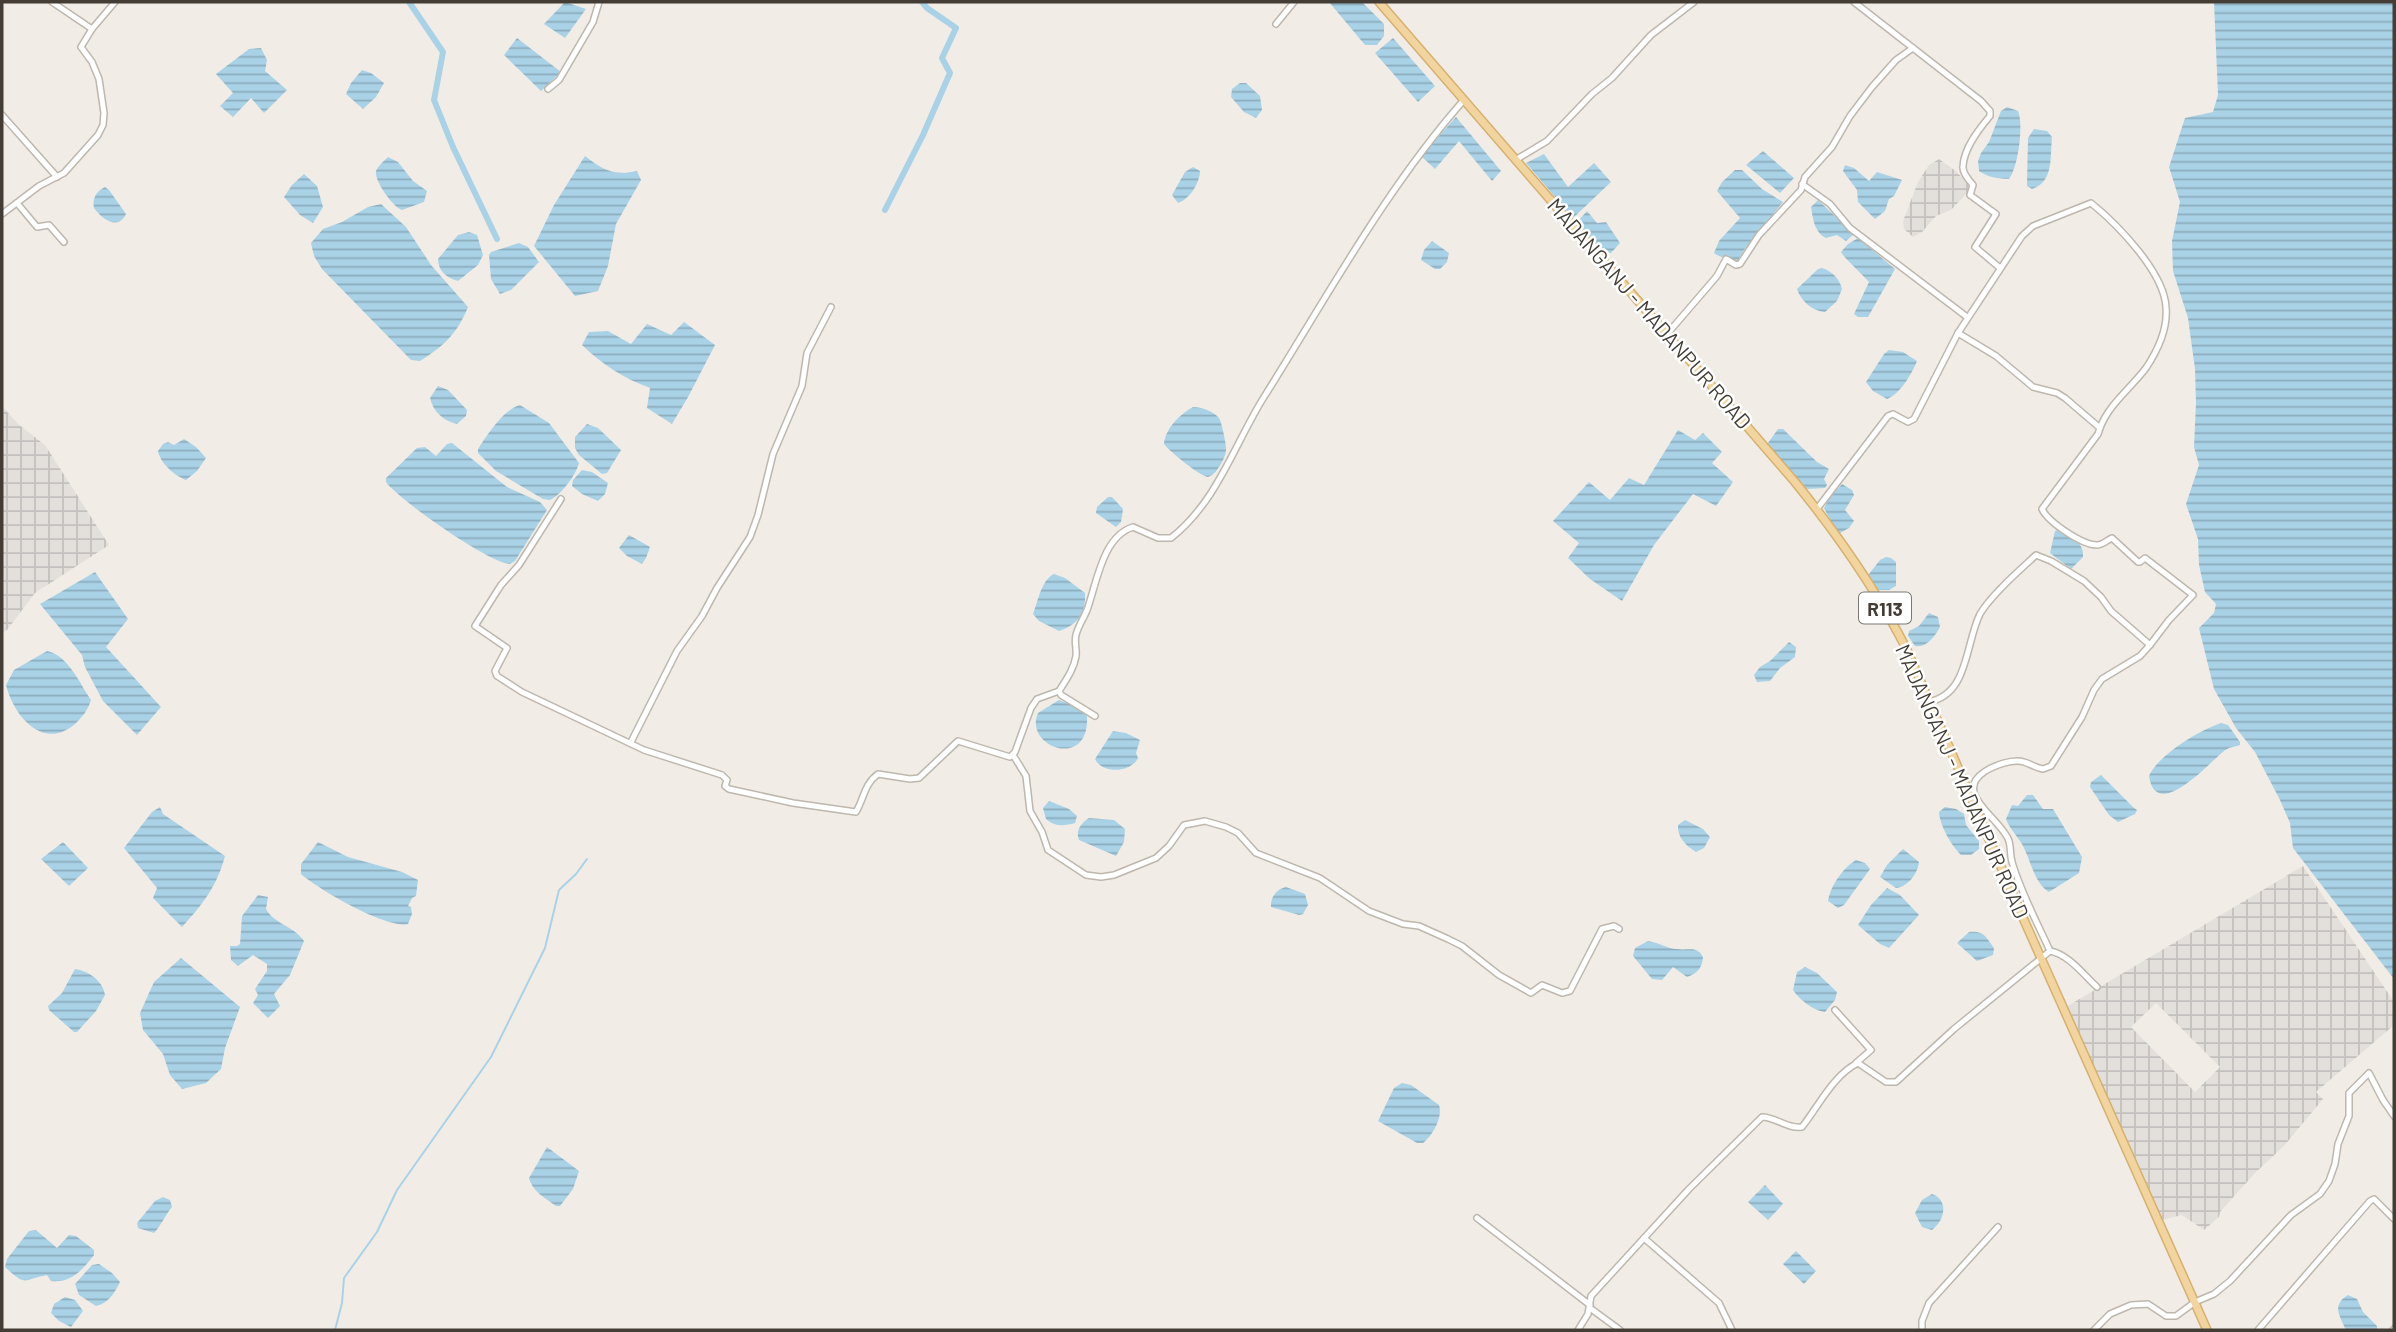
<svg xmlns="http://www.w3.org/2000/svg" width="2396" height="1332" viewBox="0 0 2396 1332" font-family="Barlow,sans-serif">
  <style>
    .industrial { fill: url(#industrial-grid); fill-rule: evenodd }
    .water { fill: url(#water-rules) }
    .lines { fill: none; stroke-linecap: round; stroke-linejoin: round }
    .stream { stroke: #a9d2e7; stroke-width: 2 }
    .canal { stroke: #a9d2e7; stroke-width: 6 }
    .minor-casing { stroke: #beb7ad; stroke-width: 8 }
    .major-casing { stroke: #d5b070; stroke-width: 10 }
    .minor { stroke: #fff; stroke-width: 5 }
    .major { stroke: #f2d59e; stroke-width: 7 }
    .labels { text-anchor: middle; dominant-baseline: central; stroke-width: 5; stroke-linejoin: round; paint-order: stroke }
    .shield { fill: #fff; stroke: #7b7772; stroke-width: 2 }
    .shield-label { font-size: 19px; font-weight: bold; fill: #433d36 }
    .street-label { font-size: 21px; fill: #433d36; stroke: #fff }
  </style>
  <defs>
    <pattern id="industrial-grid" width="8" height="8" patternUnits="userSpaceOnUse" patternTransform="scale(1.75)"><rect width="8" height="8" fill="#e3dfdb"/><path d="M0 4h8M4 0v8" fill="none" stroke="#c4c0bd"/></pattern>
    <pattern id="water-rules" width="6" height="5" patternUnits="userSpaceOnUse" patternTransform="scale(1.75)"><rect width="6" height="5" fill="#a9d2e7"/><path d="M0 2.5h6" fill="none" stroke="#8bacbc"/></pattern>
  </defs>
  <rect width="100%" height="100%" fill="#f1ede6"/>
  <g class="industrial">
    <path d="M1939,159L1957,172L1969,186L1968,192L1951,210L1936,216L1922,232L1913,237L1904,229L1903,221L1918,182L1929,165Z"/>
    <path d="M2,406L18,424L45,445L109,545L35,593L7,630L2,633Z"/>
    <path d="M2303,866L2394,1002V1025L2316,1092L2323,1099L2283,1147L2256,1172L2220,1212L2219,1217L2204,1230L2182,1215L2158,1221L2066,1007ZM2156,1003L2220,1067L2195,1092L2131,1027Z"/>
  </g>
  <g class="water">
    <path d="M565,2L586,9L565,38L544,24Z"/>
    <path d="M1329,2H1362L1384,24V36L1377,45H1365Z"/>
    <path d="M2214,2H2394V979L2293,848L2290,823L2280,800L2255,752L2236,728L2214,689L2199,628L2214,613L2216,604L2205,592L2199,565L2198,539L2186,504L2199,465L2194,447L2196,403L2195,369L2188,318L2173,271L2172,241L2180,202L2169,167L2185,118L2213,112L2218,95Z"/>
    <path d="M517,38L561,72L541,91L504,55Z"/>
    <path d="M1393,38L1435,86L1418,102L1375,53Z"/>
    <path d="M261,48L267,60L265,71L287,90L264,113L251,98L233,117L220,106L233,93L216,74L249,49Z"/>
    <path d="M362,70L371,73L384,83L376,97L363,109L346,94L351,83Z"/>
    <path d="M1240,83H1246L1260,96L1262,110L1256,118L1244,112L1231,97L1232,89Z"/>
    <path d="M2007,107L2018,111C2024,125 2018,168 2009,179C1999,179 1987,177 1979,171L1978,161L1981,153L1989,142L2001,111Z"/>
    <path d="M1456,117L1501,171L1492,181L1459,141L1435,169L1421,156Z"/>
    <path d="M2034,129L2047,131L2052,137C2050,156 2054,182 2032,189L2027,186V182L2028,138Z"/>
    <path d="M1763,151L1794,178L1780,193L1746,165Z"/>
    <path d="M1544,154L1568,187L1594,163L1611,182L1573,218L1526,163Z"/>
    <path d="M585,156C603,170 614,176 637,171L641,180L616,224L608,266L598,291L575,296L534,246L554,205Z"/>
    <path d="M388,157L398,162L413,181L427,191L424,202L402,210C393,207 374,181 376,171C378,166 384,161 388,157Z"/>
    <path d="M1845,165L1854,168L1869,181L1877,172L1902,180L1894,196L1889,199L1885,211L1875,219L1858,202L1857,190L1843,171Z"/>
    <path d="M1193,167L1200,171C1200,182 1190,199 1178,203L1172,195L1185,172Z"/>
    <path d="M1735,170H1742L1762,189L1783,202L1744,250L1737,262C1729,259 1721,258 1714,253L1719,241L1740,218L1717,191L1722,182Z"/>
    <path d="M304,174L317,186L323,207L313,223L300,215L284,197L292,185Z"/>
    <path d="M105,187L109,190L126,214C118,231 102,219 94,208C92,199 96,191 105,187Z"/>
    <path d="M1818,200L1854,234L1846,241L1837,235L1826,238C1814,232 1813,218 1811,207Z"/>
    <path d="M381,204L406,227L431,265L468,307C457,334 444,346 420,361L411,360L322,269L314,256L311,243L323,229L342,222L368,207Z"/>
    <path d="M1587,211L1597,223L1606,222L1620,243L1611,253C1597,253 1584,234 1577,222Z"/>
    <path d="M469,232L477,235L483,255L478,265L458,281C447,278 438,271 438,259L458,235Z"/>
    <path d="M1858,238L1895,269L1868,317H1858L1854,314L1869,282C1863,275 1844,258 1841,252L1848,244Z"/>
    <path d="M1432,241L1449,253L1447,262L1440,269H1435L1421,260L1424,250Z"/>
    <path d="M519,243L528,247L539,262L511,290L500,294L491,279L489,255L491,252Z"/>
    <path d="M1822,268C1833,272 1839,278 1842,289L1837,301L1825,312C1812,311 1801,301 1797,289L1818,269Z"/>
    <path d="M684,322L715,345L688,397L672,424L647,408L650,388C623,378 603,365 582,345L589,332L608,331L631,344L647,324L671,335Z"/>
    <path d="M1889,350L1903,352L1917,361C1911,375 1901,393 1887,399L1873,391L1866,382L1884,354Z"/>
    <path d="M438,386L448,390L467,410L466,416L457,424C443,421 433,411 430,398Z"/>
    <path d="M520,405L549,423L579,463C576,475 562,494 550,500L543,499L496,471L478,453V449C488,434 503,410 520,405Z"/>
    <path d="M1193,407C1202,407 1213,411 1219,418C1221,420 1227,446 1226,450C1226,457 1216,476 1208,477C1201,477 1169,451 1164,444C1165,429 1180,414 1193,407Z"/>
    <path d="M587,424L598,428L621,450L607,473L602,474L579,455L575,448V437Z"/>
    <path d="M1778,429H1783L1817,462L1829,469L1824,479L1827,485L1825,488L1807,489C1795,473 1775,463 1768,443Z"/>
    <path d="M1678,430L1695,440L1703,433L1722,452L1712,463L1733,482L1716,506L1693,494L1654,545L1622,601L1590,579L1568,558L1579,543L1553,521L1589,482L1610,500L1629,478L1644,485Z"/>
    <path d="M184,439L196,447L206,458L197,471L186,480C175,476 160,463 158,451L163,444L168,442L174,445Z"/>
    <path d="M452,443L507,487L540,502L547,510L515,561L510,564C489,563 399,500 386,482V478L417,448L425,447L436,456L447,444Z"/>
    <path d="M582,470L592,472L608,483L605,494L598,501L582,494L572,486L573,480Z"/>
    <path d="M1842,484L1852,490L1854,495L1845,510L1854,521L1849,528L1840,533L1835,530L1824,508L1830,497Z"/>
    <path d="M1108,497H1112L1123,509L1121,522L1116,527L1096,513L1097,507Z"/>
    <path d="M2058,530C2069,536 2085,542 2083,557L2071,569L2050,553L2055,531Z"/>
    <path d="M629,535L650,547L646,558L642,564L627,556L619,548Z"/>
    <path d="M1886,557L1891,558L1896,562V586L1889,590H1875L1869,581V574L1880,560Z"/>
    <path d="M95,572L128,619L106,647L161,707L137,735L103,701L85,667L82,655L40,604Z"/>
    <path d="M1054,574L1065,578L1085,593C1086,613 1078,625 1059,631L1039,621L1033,614C1038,602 1041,580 1054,574Z"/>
    <path d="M1929,613L1938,617L1940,627C1935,636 1927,648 1915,646L1908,636L1909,631L1919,626Z"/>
    <path d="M1789,642L1796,647L1795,657L1780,668L1770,681L1757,682L1754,675L1760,667L1770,661Z"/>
    <path d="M47,651C68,655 80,684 91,700C88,710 83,716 76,723C44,752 14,717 6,685L14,670Z"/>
    <path d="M1059,700L1074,706L1087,716C1090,771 1023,747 1038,713Z"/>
    <path d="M2221,723L2228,725L2240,742V745C2234,747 2229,747 2224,751C2211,761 2156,824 2149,776C2158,755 2200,730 2221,723Z"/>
    <path d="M1113,731L1126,733L1140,740L1136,753L1138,758C1131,773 1102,774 1095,759Z"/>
    <path d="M2101,775L2134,808L2137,810L2135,814L2118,822L2109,815L2090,787L2091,782Z"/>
    <path d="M2027,795H2033L2043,809H2053L2082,857L2079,873L2049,892C2035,884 2031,862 2024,848C2019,837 2010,830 2006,819L2012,805L2018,806Z"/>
    <path d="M1049,801L1069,809L1077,816L1075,823C1064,826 1055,827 1046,819L1043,808Z"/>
    <path d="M160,807L163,814L225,856C217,886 203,904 182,927L153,898L157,888L124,848L152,812Z"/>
    <path d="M1945,807L1956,809L1964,814L1966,825L1979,841V849L1971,855H1961C1951,845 1940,826 1939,812Z"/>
    <path d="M1089,818L1114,820L1125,829L1124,842L1116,856L1079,840C1075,831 1081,823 1089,818Z"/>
    <path d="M1685,820L1703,829L1710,837L1704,848L1696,852C1686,846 1677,837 1678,825Z"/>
    <path d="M63,842L88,868L69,886L41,859Z"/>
    <path d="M318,842L348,857L402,872L418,880L416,896L412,898L408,906L411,907L412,914L408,924C386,929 318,889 301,874V864Z"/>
    <path d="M1903,849L1919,862C1918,873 1908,887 1896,888L1880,877L1887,865Z"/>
    <path d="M1856,860L1865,863L1870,869L1844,905L1838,908L1828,901C1830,886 1844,867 1856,860Z"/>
    <path d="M1286,887L1305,894L1308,905L1303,914L1299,915L1271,907C1270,897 1277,889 1286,887Z"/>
    <path d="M1887,888L1900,895L1919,915L1889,948L1880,944L1858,925L1871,905Z"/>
    <path d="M258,895L268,897L266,909C274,924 294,926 304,941L290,975L274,994L280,1006L268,1018L253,1003L258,995L255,989L267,971V964L253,955L238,966L231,960L230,946H237L240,944L242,916Z"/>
    <path d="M1969,932C1984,930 1986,937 1994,948L1993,955L1977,961L1957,943Z"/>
    <path d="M1648,941C1658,942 1668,949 1677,949C1688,951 1697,945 1703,957C1702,968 1698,973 1687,977L1673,967L1662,980L1652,979L1633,956L1635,948Z"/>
    <path d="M181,958L240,1007L225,1048L221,1069L206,1083L182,1089L170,1075L163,1054L143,1030L140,1013L154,982Z"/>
    <path d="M1805,967L1817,973L1837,992L1835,1000L1825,1012C1812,1010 1800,1000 1793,990L1797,972Z"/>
    <path d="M75,969C89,971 103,981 105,995L96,1011L77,1032H74L49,1010L48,1006L62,993Z"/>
    <path d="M1402,1083L1411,1085L1439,1105C1443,1117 1433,1135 1423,1143H1417L1378,1121L1394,1088Z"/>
    <path d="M547,1147L579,1171L573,1189L560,1206H556C545,1198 532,1191 529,1178Z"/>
    <path d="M1765,1185L1783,1204L1768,1220L1748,1202Z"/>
    <path d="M1932,1194C1949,1200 1945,1220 1932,1230L1922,1227L1915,1213L1922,1200Z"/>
    <path d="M163,1197L170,1200L172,1207C165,1215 161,1226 154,1233L138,1228L137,1223L155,1201Z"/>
    <path d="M36,1230L57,1248L69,1235L76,1236L94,1250V1255C82,1270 72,1283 51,1281L47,1275C22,1280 27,1287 5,1267L7,1259L29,1231Z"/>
    <path d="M1796,1251L1816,1271L1804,1284L1783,1264Z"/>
    <path d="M99,1264L112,1273L120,1282C115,1293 107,1304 96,1306L79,1295L75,1284L92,1265Z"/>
    <path d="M2348,1295L2357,1299L2363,1312L2377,1326V1330H2346C2340,1316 2331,1305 2348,1295Z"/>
    <path d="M65,1297L75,1300L83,1311L71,1327L59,1321L51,1313L54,1304Z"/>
  </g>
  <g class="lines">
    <path class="stream" d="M335,1330L342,1303L344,1278L377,1232L397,1190L491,1057L545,948L559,890L576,874L587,859"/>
    <g class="canal">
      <path d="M409,2L443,52L434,100L453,147L497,239"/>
      <path d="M885,210L923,135L950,73L942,58L956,28L927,8L922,2"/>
    </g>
    <defs>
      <g id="minor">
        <path d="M52,2L92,29"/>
        <path d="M1854,2L1981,101L1990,111V116C1979,129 1964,148 1963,166C1962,173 1969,180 1973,185L1970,195L1996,214L1975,247L2000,268"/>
        <path d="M1276,24L1294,2"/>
        <path d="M548,89L559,80L593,22L599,2"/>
        <path d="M2,115L57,177"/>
        <path d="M1517,159L1547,141L1592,94L1612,78L1651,35L1694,2"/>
        <path d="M1802,184L1830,204L1850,228L1967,317"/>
        <path d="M17,203L37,227L49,225L64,242"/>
        <path d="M2,214L39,186L64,173L98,135L103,125L104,113L99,79L92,62L81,47L92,29L115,2"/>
        <path d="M1668,333L1717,276L1726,259L1736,265L1740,264L1759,235L1801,190L1805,177L1832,147L1850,116L1872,87L1896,60L1913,48"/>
        <path d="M1958,333L1996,356L2033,387L2057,393L2065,398L2100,428L2098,434L2042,509C2048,522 2082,545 2097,545C2103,545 2107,540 2112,538L2138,562H2140L2145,558L2193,595L2169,620L2150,645"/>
        <path d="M561,499L519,565L501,585L475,626L507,648L495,671L497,676L522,692L644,750L722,775L727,780L725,786L729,789L793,803L856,812C864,799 864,784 878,774L910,779L919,778L958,741L1010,757L1015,752L1031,708L1037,699L1059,691"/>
        <path d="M1817,509L1888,416L1893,414L1908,422L1914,419L1958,333L2022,236L2033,226L2091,203C2117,224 2164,272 2166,307C2168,329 2158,350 2146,368C2131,388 2109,404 2100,428"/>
        <path d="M1928,702C1969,695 1965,644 1980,614C1991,595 2020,570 2036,555L2051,561L2084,581L2101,597L2111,611L2150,645L2140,656L2102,679L2094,690L2082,717L2051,766L2043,769C2036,768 2031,764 2024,762C2013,758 1993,766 1984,772C1952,794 2002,819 2009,841C2011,848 2010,855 2012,862C2021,893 2037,922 2050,951"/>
        <path d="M1095,716L1061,695L1059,691C1066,680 1074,669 1076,656C1077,649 1074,642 1076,635C1078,626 1084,618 1087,610C1097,583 1102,537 1133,527L1158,538H1171C1217,502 1234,445 1264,397C1327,297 1385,190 1463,101"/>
        <path d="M631,742L677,651L702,616L717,588L750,537L758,515L773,454L802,386L807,353L831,307"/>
        <path d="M1013,755L1026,776L1030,811L1042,832L1048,850L1086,875L1101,877L1114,875L1156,858L1169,846L1184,825L1205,821L1226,827L1238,833L1256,853L1320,878L1369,911L1403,924L1419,926L1448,939L1462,946L1499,975L1531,993L1542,985L1562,993L1570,991L1602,929L1614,926L1619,929"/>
        <path d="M1835,1010L1871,1050L1856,1063"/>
        <path d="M1477,1218L1590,1305"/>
        <path d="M1644,1238L1719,1303L1732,1330"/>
        <path d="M1590,1308L1620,1330"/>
        <path d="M1578,1330L1588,1314L1591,1296L1689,1189L1762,1117C1776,1117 1787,1129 1802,1127C1818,1107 1834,1074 1858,1063L1886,1082H1896L1954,1029L2050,951C2068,954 2084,975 2097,987"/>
        <path d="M1922,1330V1321L1929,1303L1998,1227"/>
        <path d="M2094,1330L2110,1314L2131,1305L2148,1304L2166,1316H2176L2195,1302L2214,1294L2230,1281L2291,1215L2320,1194L2329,1181L2335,1164L2338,1144L2349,1116V1093L2369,1073L2383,1100L2394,1116"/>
        <path d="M2258,1330L2370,1201L2374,1199L2394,1219"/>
        <path d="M2393,1330L2394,1329"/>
      </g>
      <path id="major" d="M1379,2L1795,482C1838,535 1876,589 1907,650L2024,920L2207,1330"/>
    </defs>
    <use href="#minor" class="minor-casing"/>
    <use href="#major" class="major-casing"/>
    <use href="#minor" class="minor"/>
    <use href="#major" class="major"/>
  </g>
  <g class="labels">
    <rect class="shield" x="1859" y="592.5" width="52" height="31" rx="5"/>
    <g class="shield-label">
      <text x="1885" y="608">R113</text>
    </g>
    <g class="street-label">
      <text transform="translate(1650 313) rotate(49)">MADANGANJ - MADANPUR ROAD</text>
      <text transform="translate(1963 781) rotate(66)">MADANGANJ - MADANPUR ROAD</text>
    </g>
  </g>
  <rect width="2396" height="1332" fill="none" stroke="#433d36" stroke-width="7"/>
</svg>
